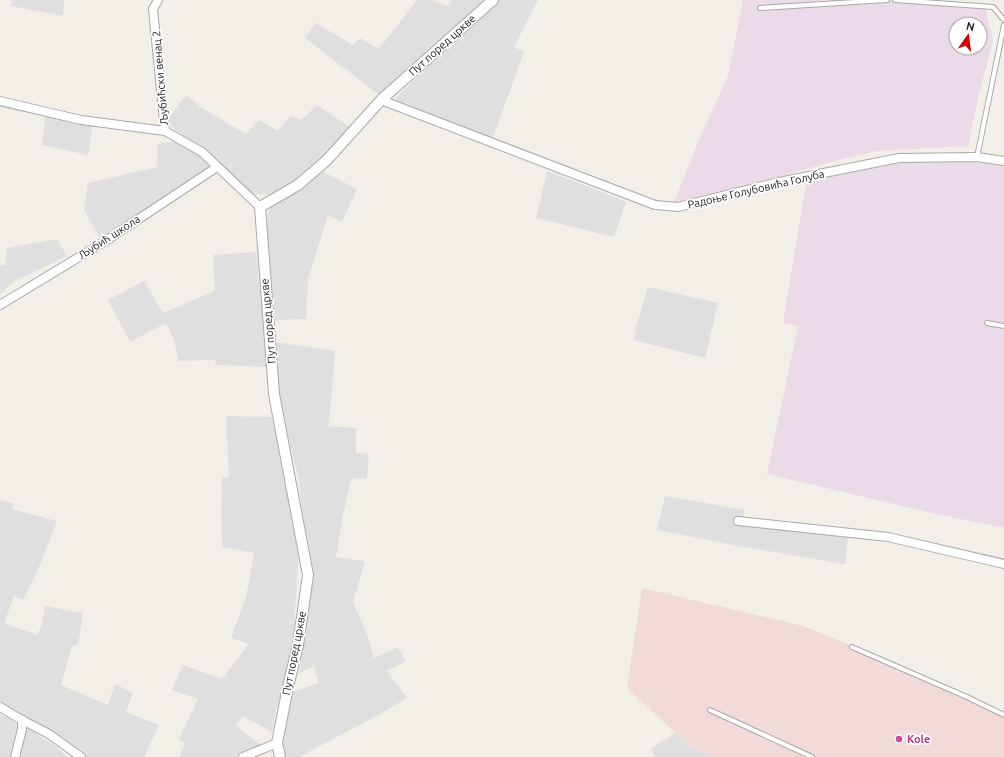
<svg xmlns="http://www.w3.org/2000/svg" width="1004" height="757" viewBox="0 0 1004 757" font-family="Ubuntu,sans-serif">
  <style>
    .residential { fill: #e0dfdf }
    .commercial { fill: #f2dad9 }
    .industrial { fill: #ebdbe8; fill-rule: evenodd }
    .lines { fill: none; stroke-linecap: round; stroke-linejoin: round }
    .service-casing { stroke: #a9a9a9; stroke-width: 6 }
    .minor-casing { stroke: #a9a9a9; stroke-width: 10 }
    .tertiary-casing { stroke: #a9a9a9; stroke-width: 12 }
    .service { stroke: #fff; stroke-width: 4 }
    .minor { stroke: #fff; stroke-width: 8 }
    .tertiary { stroke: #fff; stroke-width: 10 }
    .hotel-dot { fill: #d1479c; stroke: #fff; stroke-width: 1.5 }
    .labels { text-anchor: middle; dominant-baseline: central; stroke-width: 3.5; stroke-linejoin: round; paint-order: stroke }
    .street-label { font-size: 11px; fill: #222; stroke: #fff }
    .hotel-label { font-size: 11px; font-weight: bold; fill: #b23c85; stroke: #fff; text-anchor: start }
  </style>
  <rect width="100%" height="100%" fill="#f2efe9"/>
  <g class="residential">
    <path d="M12,0H64L63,16L11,6Z"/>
    <path d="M417,0H432L447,6L452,0H485L466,19L383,98L305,38L316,23L353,45L360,38L379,49Z"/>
    <path d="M498,0H538L514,47L524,52L492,140L393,101L430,63Z"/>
    <path d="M186,95L202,108L246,134L259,120L278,131L290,116L301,120L317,105L353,129L309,174L277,195L250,194L226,169L166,122Z"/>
    <path d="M46,112L93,123L88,155L42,145Z"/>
    <path d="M181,140L210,165L182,188L134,220L100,238L84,210L88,183L157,167V144Z"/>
    <path d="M322,171L357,189L342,222L328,215L308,279L306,319L274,320L265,229L269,209L273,202Z"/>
    <path d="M547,171L592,188L626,202L614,237L536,218Z"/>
    <path d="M57,239L67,256L13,282L0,294V265H5L7,248Z"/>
    <path d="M256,252L259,286L264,315L266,367L216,365L215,360L178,361L174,340L166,323L130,342L108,300L144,281L163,313L215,291L213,255Z"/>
    <path d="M648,287L718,303L705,358L634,340L636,327Z"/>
    <path d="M275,342L335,351L331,404L328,426L356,428V453L369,454L367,478L351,479L343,516L336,557L365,561L353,602L368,637L374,658L398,647L406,661L387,671L407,698L373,718L299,757H284L282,748L287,720L293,692L319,683L314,666L299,673L307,613L310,551L302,511L299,479L291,449L283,424L280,408Z"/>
    <path d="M226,416L272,417L295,519L298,560L293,650L276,710L272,732L243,716L235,725L262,746L235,757H179L185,744L179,739L198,699L172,690L183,665L222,679L249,644L231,638L246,597L254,553L222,547L221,508L222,477L229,478Z"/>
    <path d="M665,496L745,510L743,525L848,537L845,564L733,545L657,530Z"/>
    <path d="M0,500L13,503L12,509L57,521L39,567L23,600L14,596L4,623L37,635L42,625L45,606L83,613L78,645L72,646L61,685L108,705L115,684L133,693L126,712L159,725L144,757H82L0,706Z"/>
    <path d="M0,714L15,721L18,733L10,757H0Z"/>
    <path d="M26,728L54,745L67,757H18Z"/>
    <path d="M675,733L688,745L714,757H655L651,749Z"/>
  </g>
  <path class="commercial" d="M642,588L803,626L908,668L1004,713V757H714L688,745L627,688Z"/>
  <g class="industrial">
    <path d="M743,0H924L985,6L993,41L979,93L968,146L914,149L876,151L839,160L699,199L673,205L698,142L728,76ZM956,24H980V48H956Z"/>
    <path d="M959,159L1004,166V528L932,513L767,474L798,326L783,323L807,178L877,161Z"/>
  </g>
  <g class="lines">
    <defs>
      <g id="service">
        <path d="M895,0L993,7L1004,20"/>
        <path d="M760,8L887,0"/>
        <path d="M977,157L1004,25"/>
        <path d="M987,323L1004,326"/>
        <path d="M852,647L967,697L1004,715"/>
        <path d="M710,710L812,757"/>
      </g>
      <g id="minor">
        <path d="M158,0L153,9L165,131"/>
        <path d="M381,100L655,205L678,207L779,182L899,158L977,157L1004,161"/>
        <path d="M0,101L81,120L165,131L202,152L260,207"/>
        <path d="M0,305L107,240L217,167"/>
        <path d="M738,521L888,537L1004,564"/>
        <path d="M0,707L22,720L49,734L81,757"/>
        <path d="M15,757L22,729V720"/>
        <path d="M243,757L277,743"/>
      </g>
      <path id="tertiary" d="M280,757L277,743L288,687L298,645L308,575L274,394L260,207L298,185L327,160L381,100L493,0"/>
    </defs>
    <use href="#service" class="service-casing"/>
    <use href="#minor" class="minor-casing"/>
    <use href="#tertiary" class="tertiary-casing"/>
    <use href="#service" class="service"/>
    <use href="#minor" class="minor"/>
    <use href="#tertiary" class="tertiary"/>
  </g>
  <circle class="hotel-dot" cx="899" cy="739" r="4"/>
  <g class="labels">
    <g class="street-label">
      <text transform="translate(442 45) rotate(-42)">Пут поред цркве</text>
      <text transform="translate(160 78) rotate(-95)">Љубићски венац 2</text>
      <text transform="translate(756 189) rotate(-13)">Радоње Голубовића Голуба</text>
      <text transform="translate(109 237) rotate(-33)">Љубић школа</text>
      <text transform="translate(268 321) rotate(-95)">Пут поред цркве</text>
      <text transform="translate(294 653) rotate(-79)">Пут поред цркве</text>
    </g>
    <g class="hotel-label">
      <text x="907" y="739">Kole</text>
    </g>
  </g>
  <g transform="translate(968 36) rotate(14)"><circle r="19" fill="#ffffff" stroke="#a7a7a7"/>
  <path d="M0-3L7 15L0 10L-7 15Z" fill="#d40000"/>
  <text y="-6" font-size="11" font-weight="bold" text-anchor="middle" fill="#222222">N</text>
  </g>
</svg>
